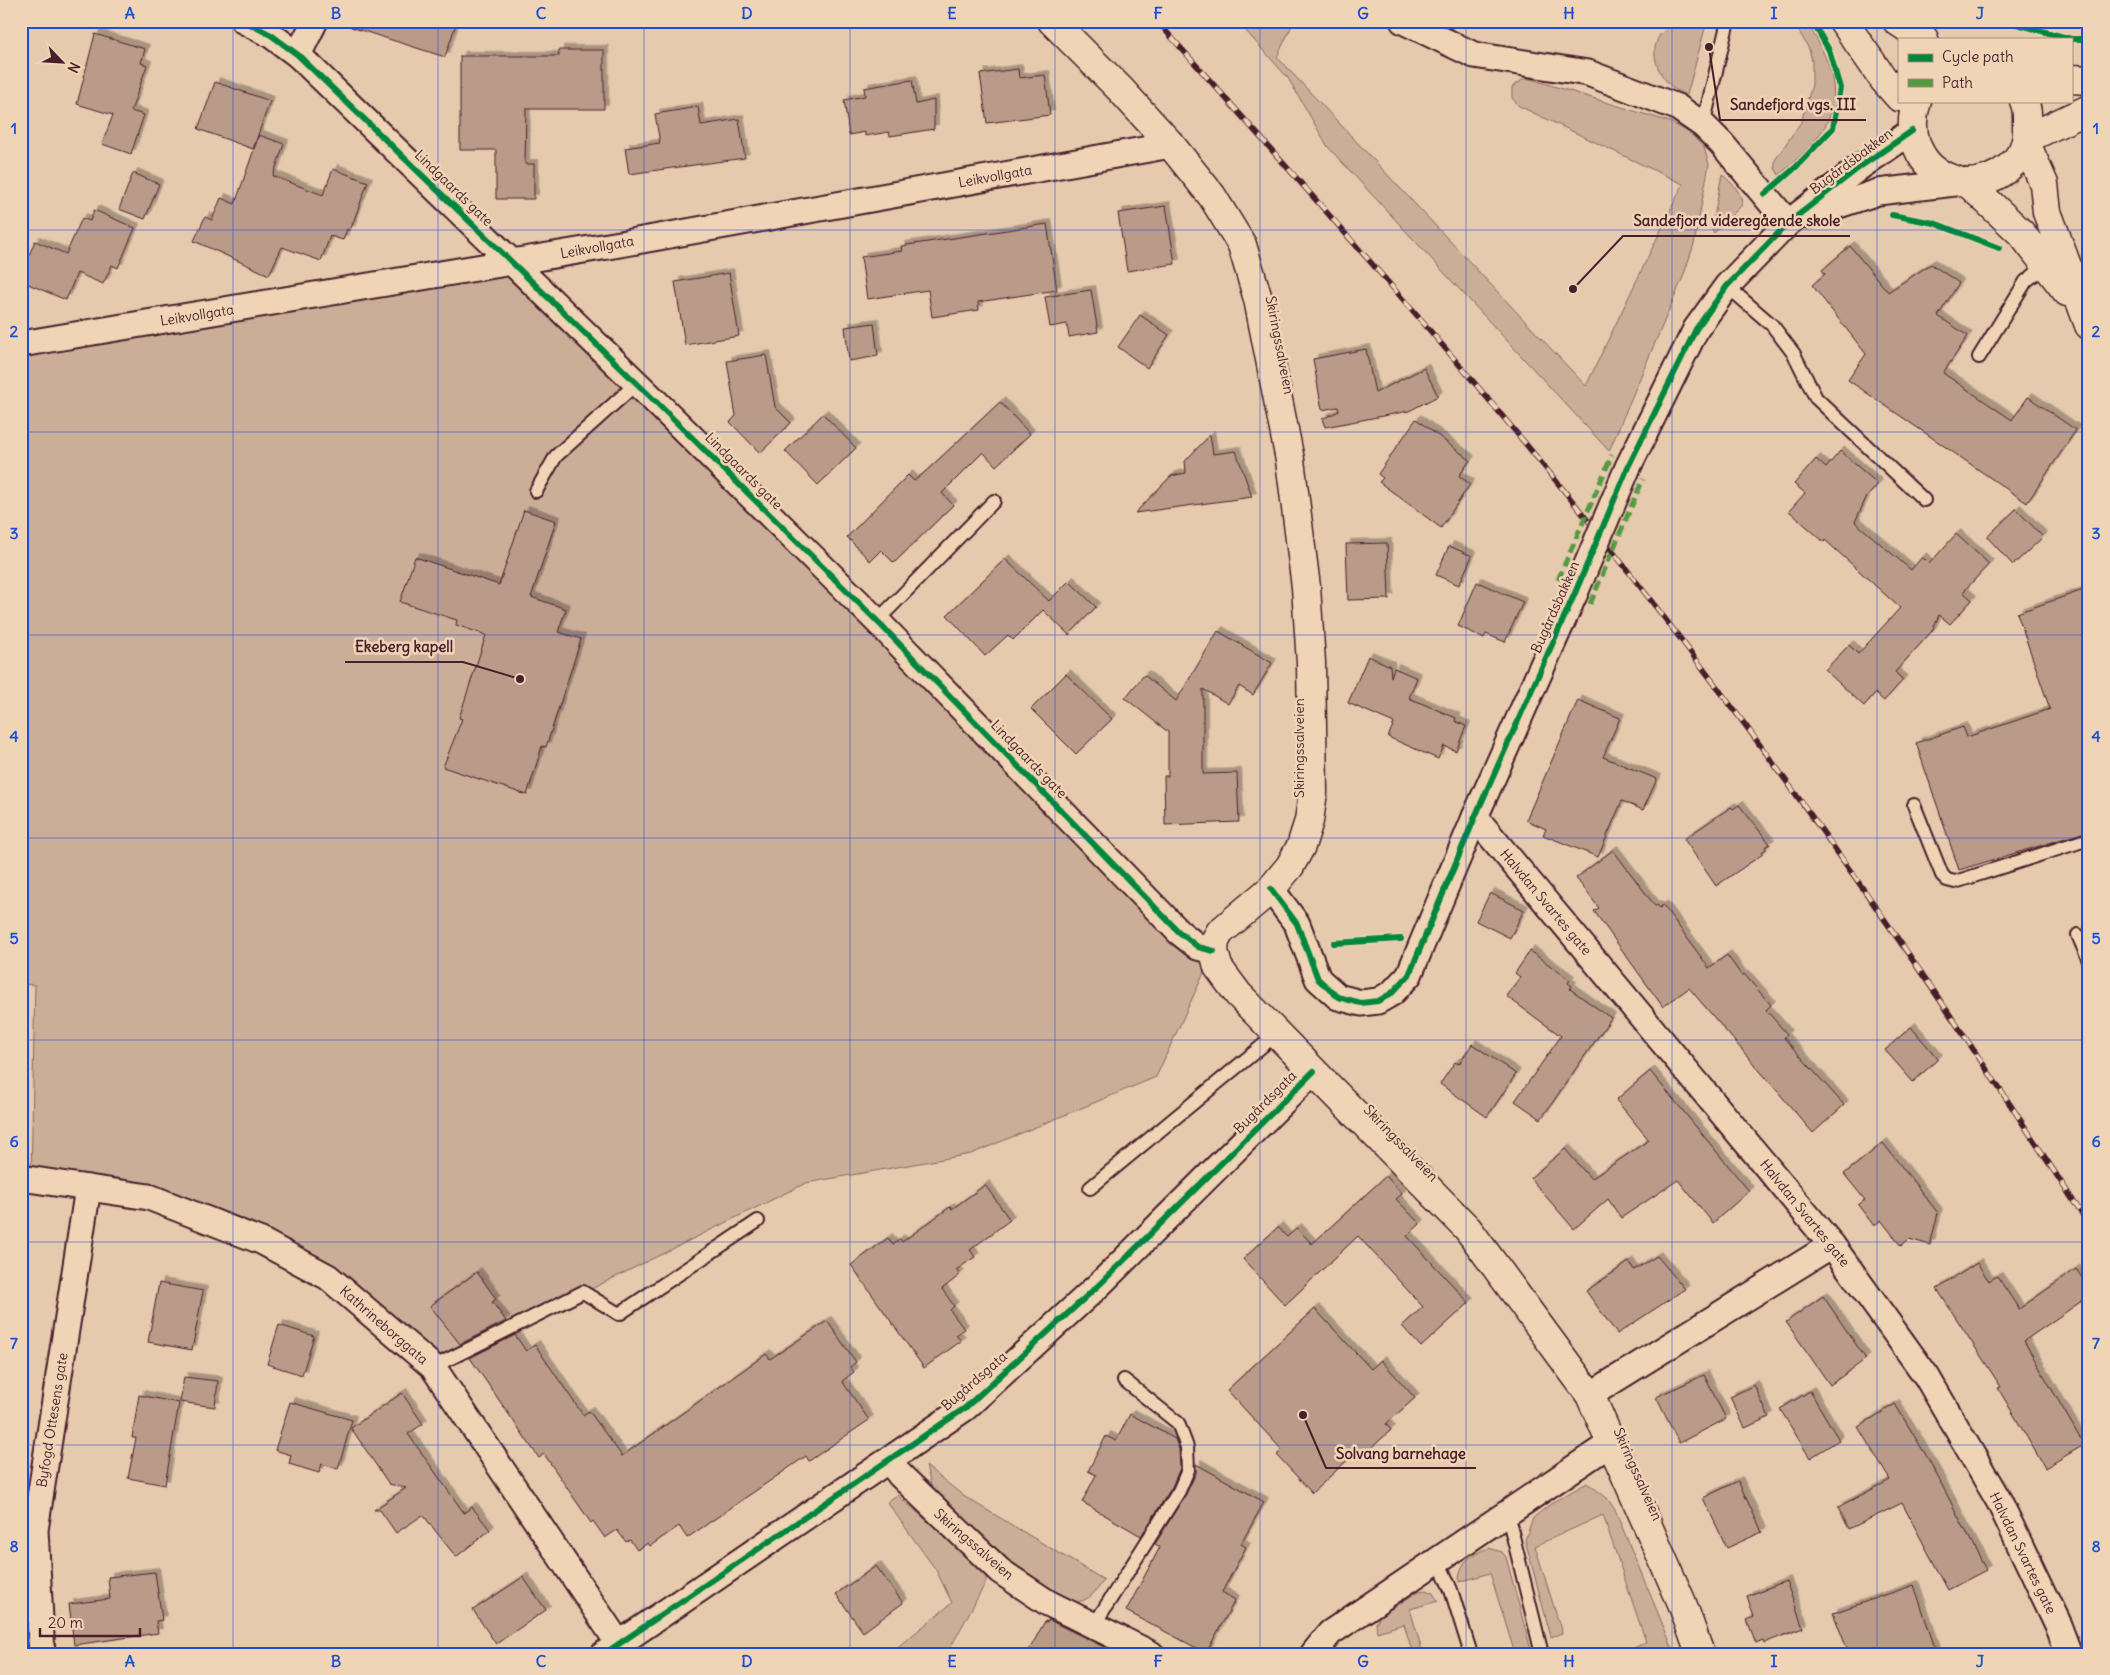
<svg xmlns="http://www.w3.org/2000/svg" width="2110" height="1675" viewBox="0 0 2110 1675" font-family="Delius,sans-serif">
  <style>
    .green { fill: #cbae98; stroke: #8a6662 }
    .building { fill: #ba9a89; stroke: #4a1f2b; filter: url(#shadow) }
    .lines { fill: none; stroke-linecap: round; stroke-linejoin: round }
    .service-casing { stroke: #4a1f2b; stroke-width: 16 }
    .minor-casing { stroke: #4a1f2b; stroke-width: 29 }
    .tertiary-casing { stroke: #4a1f2b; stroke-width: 31 }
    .secondary-casing { stroke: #4a1f2b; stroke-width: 31 }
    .service { stroke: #efd5b6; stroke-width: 12 }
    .minor { stroke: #efd5b6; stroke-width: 25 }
    .tertiary { stroke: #efd5b6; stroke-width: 28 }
    .secondary { stroke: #efd5b6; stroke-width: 28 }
    .rail-casing { stroke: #4a1f2b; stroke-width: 5.5 }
    .rail { stroke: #efd5b6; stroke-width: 4; stroke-dasharray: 11; stroke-linecap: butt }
    .minor-bridge-casing { stroke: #4a1f2b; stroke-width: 29; stroke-linecap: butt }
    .minor-bridge { stroke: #efd5b6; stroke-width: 25 }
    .quiet { stroke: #559a41; stroke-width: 5; stroke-dasharray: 10 5; stroke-linecap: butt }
    .cycleway-casing { stroke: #efd5b6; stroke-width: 9 }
    .cycleway { stroke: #00873e; stroke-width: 6 }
    .grid { fill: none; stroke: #1d4ed8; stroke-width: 1; stroke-opacity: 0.55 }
    .labels { text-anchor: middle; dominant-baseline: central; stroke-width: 5; stroke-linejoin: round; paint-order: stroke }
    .street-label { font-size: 14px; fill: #4a1f2b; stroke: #efd5b6 }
    .leader { fill: none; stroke: #4a1f2b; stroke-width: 2 }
    .callout-dot { fill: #4a1f2b; stroke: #efd5b6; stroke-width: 2 }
    .callout-label { font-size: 15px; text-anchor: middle; font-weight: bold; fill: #4a1f2b; stroke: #efd5b6; stroke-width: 5; stroke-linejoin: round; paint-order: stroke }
    .neatline { fill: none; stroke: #1d4ed8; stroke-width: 2 }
    .grid-label { font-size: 16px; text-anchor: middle; font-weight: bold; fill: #1d4ed8 }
  </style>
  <defs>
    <filter id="shadow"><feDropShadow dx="4.5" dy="-4.5" stdDeviation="0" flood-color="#0004"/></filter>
  </defs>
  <rect width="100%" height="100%" fill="#e5caae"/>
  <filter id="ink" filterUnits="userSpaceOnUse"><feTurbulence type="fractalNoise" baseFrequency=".02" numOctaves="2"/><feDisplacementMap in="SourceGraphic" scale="10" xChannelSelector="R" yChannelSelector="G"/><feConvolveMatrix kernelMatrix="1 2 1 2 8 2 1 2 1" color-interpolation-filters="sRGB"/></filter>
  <g filter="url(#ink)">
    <g class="green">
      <path d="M1237,21H1294L1277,57L1586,386L1683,184L1519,106L1512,98V87L1525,78L1534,80L1670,122L1690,133L1704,148L1709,164L1694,244L1683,277L1609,451L1328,147L1288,78Z"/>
      <path d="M1679,21H1707L1687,95C1665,89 1645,57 1660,35C1664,30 1674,25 1679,21Z"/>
      <path d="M1793,21H1806C1827,55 1847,94 1822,131C1812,146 1798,158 1785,170L1779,175L1775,168V160L1801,122L1812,85V61L1809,49Z"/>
      <path d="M1722,174C1731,183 1742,191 1742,205L1714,233L1712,228Z"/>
      <path d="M513,262L1214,951L1156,1077L971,1154L806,1183L433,1367L328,1277L201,1216L31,1179L35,985L21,984V344Z"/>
      <path d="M926,1466L965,1497L1104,1580C1095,1593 1090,1600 1074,1603L996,1553L932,1489Z"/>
      <path d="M1587,1483L1607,1498L1615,1510L1675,1654H1622L1646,1642L1603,1515L1535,1546L1562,1633L1551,1637L1525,1540L1533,1518L1553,1502Z"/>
      <path d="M897,1495L986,1571V1582L947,1654H889L952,1603L936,1570L887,1502Z"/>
      <path d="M1489,1548L1502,1552L1506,1557L1532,1654H1515L1490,1573L1459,1582C1459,1562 1471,1554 1489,1548Z"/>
      <path d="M1425,1590L1432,1592L1438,1601L1410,1609L1423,1654H1413L1404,1624L1377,1632L1376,1623L1380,1616L1419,1591Z"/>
    </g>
    <g class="building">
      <path d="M352,21H457L445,57L351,27Z"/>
      <path d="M95,34L145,49L141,63L147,65L131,111L144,115L131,154L102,144L113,115L77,104Z"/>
      <path d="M559,50H604V109H526L525,164H534V199H496V150H460V56H559Z"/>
      <path d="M1018,69L1019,78L1045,75L1050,115L987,123L980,74Z"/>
      <path d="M912,80L916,104L934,100V129L890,136L889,132L865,136V132L849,135L844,100L865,96L864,88Z"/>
      <path d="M215,82L270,101L253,149L198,129Z"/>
      <path d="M698,107L701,125L739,119L745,158L629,174L625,148L660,143L655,114Z"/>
      <path d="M259,135L284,144L273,176L323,195L333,169L368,182L350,231L347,229L343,240L330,236L321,261L282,247L269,275L194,241L205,217L212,220L221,198L235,204Z"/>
      <path d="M133,173L159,184L145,219L119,209Z"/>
      <path d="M1166,206L1175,264L1127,271L1118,213Z"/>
      <path d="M94,210L135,228L118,268L112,265L103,284L77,273L66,300L21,281V274L35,241L66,254L82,218L90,221Z"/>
      <path d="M1047,224L1057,290L978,302L979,310L932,317L928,290L867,299L861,257L902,251L901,246Z"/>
      <path d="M1850,246L1888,292L1931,264L1959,283L1938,316L1968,336L1943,373L2012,420L2028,397L2076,430L2027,503L1848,380L1866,354L1812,285L1825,274L1822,270Z"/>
      <path d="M729,273L739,336L685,345L675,282Z"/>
      <path d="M1091,290L1098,332L1069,337L1067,324L1050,327L1045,297Z"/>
      <path d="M1140,315L1169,335L1147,368L1118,347Z"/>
      <path d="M874,323L878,356L849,361L845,327Z"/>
      <path d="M1366,349L1375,393L1424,368L1438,396L1409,411L1325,427L1322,419L1339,411L1338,407L1322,410L1313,359Z"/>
      <path d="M766,355L775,407L791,423L760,453L730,422L736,416L727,361Z"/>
      <path d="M1000,402L1030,434L996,466L983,452L942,493L953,505L894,563L881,550L870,561L847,537L908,475L914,481L923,474Z"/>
      <path d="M823,414L856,448L818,485L785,451Z"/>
      <path d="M1416,419L1470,460L1459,476L1470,484L1441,528L1379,482L1383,478L1378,474Z"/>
      <path d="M1210,435L1213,454L1236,451L1252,497L1135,513L1171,476L1186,473L1185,461Z"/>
      <path d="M1840,451L1878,484L1866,498L1855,522L1911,570L1922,557L1929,564L1956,534L1989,564L1963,592L1972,600L1950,624L1939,615L1932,631L1895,672L1903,680L1884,701L1875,693L1864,706L1825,670L1849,645L1858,654L1900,608L1825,540L1824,542L1789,511L1805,493L1794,484L1816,459L1826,468Z"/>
      <path d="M2016,509L2043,537L2013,565L1987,537Z"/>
      <path d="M524,510L556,521L531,597L566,609L558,632L581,639L546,747L542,746L527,795L443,767L462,719L459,718L486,635L456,625L457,620L400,602L415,557L499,585Z"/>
      <path d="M1387,543L1389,599L1348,600L1346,544Z"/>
      <path d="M1449,546L1472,556L1459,585L1436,575Z"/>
      <path d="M1005,559L1049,601L1069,581L1096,607L1069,635L1043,610L1013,640L1008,635L985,656L947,615Z"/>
      <path d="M1477,582L1523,602L1505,642L1486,634L1484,638L1458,626Z"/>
      <path d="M2089,588V831L1959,870L1916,743L1963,727L1967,737L2050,709L2017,613Z"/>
      <path d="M1218,631L1272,663L1253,695L1239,686L1228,704L1203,689V774L1237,773L1239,822L1165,825L1164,776H1168V732L1125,698L1144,675L1176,701Z"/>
      <path d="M1368,656L1390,666L1391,677L1394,668L1417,678L1409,698L1456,718L1455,721L1466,726L1456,751L1444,746L1438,759L1388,737L1394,723L1348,703Z"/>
      <path d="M1066,674L1112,719L1076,754L1031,709Z"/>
      <path d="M1578,700L1620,718L1603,757L1657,779L1643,810L1622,801L1598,857L1543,835L1546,829L1526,820Z"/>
      <path d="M1739,805L1770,844L1765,847L1766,849L1762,852L1763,854L1716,886L1684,839L1731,807L1733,809Z"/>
      <path d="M1613,850L1655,906L1657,905L1660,908L1663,905L1709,968L1727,955L1742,976L1744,974L1771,1005L1766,1010L1787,1034L1784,1038L1844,1105L1813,1133L1689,988L1663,1007L1594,911L1599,908L1576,878Z"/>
      <path d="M1490,893L1524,910L1510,938L1476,921Z"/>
      <path d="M1530,951L1570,980L1568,983L1572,986L1570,989L1611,1018L1541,1119L1515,1101L1561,1036L1506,996L1520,977L1515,973Z"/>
      <path d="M1911,1027L1938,1059L1913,1082L1885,1050Z"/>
      <path d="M1472,1044L1516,1074L1487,1117L1440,1084L1455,1062L1459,1064Z"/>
      <path d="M1650,1071L1749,1191L1713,1223L1678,1180L1621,1218L1608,1199L1574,1229L1530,1178L1565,1149L1591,1179L1649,1140L1616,1100Z"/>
      <path d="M1883,1143L1938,1213L1930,1245L1909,1239L1901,1246L1881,1220L1874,1226L1858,1205L1865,1200L1844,1174Z"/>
      <path d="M1386,1176L1402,1194L1396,1199L1420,1224L1407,1236L1469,1303L1421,1347L1402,1326L1423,1307L1358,1236L1285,1305L1243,1259L1278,1227L1287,1237L1297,1228L1312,1244Z"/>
      <path d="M985,1185L1010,1220L970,1250L975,1257L956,1270L960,1275L942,1289L954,1306L950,1310L964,1329L956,1335L961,1341L924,1368L851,1265L888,1238L893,1245L900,1239L902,1242L950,1207L952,1209Z"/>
      <path d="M1657,1256L1685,1289L1617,1334L1586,1291L1629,1262L1634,1270Z"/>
      <path d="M1977,1263L1989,1281L1997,1276L2019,1309L2076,1269L2089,1288V1296L2024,1341L2084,1445L2045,1468L1998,1388L2001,1387L1937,1289Z"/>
      <path d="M477,1272L496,1299L492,1302L506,1321L460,1344L430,1306Z"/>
      <path d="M159,1283L203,1291L192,1350L148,1342Z"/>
      <path d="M1823,1296L1866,1359L1830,1385L1786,1322Z"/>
      <path d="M1315,1309L1371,1369L1381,1360L1415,1398L1386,1424L1391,1430L1358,1460L1353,1455L1312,1493L1277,1455L1282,1450L1227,1390Z"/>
      <path d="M827,1321L856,1362L850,1367L854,1372L842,1381L869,1420L809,1461L806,1456L687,1538L679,1526L650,1546L648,1543L637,1550L630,1540L626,1542L617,1530L605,1538L593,1521L591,1523L544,1454L539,1458L470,1358L515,1335L526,1351L535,1345L583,1415L589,1411L622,1456L766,1354L770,1359Z"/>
      <path d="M279,1325L314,1336L302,1375L267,1364Z"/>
      <path d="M1704,1375L1726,1419L1679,1443L1656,1397Z"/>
      <path d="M184,1377L218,1381L215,1407L180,1402Z"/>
      <path d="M1754,1385L1769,1417L1745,1428L1730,1397Z"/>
      <path d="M1810,1391L1839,1440L1810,1458L1780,1409Z"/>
      <path d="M402,1393L423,1424L408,1434L464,1513L472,1507L490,1530L456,1557L423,1515L396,1533L380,1510H374L406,1488L389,1484L351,1428Z"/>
      <path d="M139,1395L179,1403L165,1485L128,1478L136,1438H132Z"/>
      <path d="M290,1402L352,1420L338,1469L322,1464L319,1473L289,1464L291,1455L275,1450Z"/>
      <path d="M1895,1404L1930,1462L1986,1570L1948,1590L1902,1503L1849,1529L1838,1507L1890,1480L1858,1427Z"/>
      <path d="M1130,1414L1175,1439L1179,1449L1180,1468L1172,1487L1141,1536L1082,1502L1096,1475L1088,1471L1106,1436L1116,1441Z"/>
      <path d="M1196,1464L1264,1502L1241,1544L1246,1547L1222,1592L1235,1600L1206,1653L1126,1611L1160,1547L1155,1544L1186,1494L1196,1473Z"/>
      <path d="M1738,1481L1762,1532L1727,1548L1703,1498Z"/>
      <path d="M876,1566L903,1603L863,1632L836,1594Z"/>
      <path d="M155,1572L162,1620L156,1621L158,1633L74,1645L69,1604L110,1599L108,1577Z"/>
      <path d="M523,1577L546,1610L496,1644L473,1610Z"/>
      <path d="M1786,1581L1803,1628L1764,1643L1763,1640L1756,1643L1747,1620L1754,1617L1747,1596Z"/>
      <path d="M1914,1585L1937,1654H1849L1833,1613Z"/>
      <path d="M1049,1620L1118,1654H1027L1045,1621L1048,1622Z"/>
    </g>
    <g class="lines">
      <defs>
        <g id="service">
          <path d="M1703,125L1728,21"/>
          <path d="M1727,286L1772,325L1794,354L1816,398L1924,500"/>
          <path d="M1979,357L2026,281L2048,264"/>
          <path d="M536,491L556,456L637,383"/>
          <path d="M877,621L994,501"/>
          <path d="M1914,805L1942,875L1947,880L1955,882L2089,839"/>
          <path d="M2078,935L2089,961"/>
          <path d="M1090,1188L1278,1033"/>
          <path d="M433,1367L583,1292L619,1314L758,1221"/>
          <path d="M1507,1512L1542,1654"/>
          <path d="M1438,1560L1451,1590L1471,1654"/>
          <path d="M1094,1625L1179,1491L1188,1470L1187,1447L1178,1423L1124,1380"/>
        </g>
        <g id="minor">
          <path d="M244,21L271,35L298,55L655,401L877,621L1179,932L1198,947L1214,951"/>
          <path d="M1403,21L1474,55L1588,73L1677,107L1703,125L1722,144L1788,223"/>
          <path d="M298,55L315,21"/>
          <path d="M1809,215L1878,192L1963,182"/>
          <path d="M21,344L620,244L1171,145"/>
          <path d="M1628,467L1696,329L1727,286L1788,223L1861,166L1912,131"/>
          <path d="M1475,817L1832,1245L1927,1377L1999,1501L2058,1625L2069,1654"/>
          <path d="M1271,889L1297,924L1318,979L1338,997L1361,1003L1378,1001L1392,993L1409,975L1475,817L1575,593"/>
          <path d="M21,1178L149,1197L261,1241L328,1277L433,1367L619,1644"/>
          <path d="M1590,1395L1832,1245"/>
          <path d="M889,1460L900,1475L1000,1571L1048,1603L1151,1654"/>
          <path d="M42,1654L35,1530L88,1188"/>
          <path d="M604,1654L965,1408L1101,1283L1314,1071"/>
          <path d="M1313,1654L1330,1633L1611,1443"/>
        </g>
        <g id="tertiary">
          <path d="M2071,79L2089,80"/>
          <path d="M2028,138L2089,109"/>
        </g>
        <g id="secondary">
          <path d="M1052,21L1121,90L1171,145L1212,196L1242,245L1258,299L1290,460L1306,587L1311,663L1313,792L1309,821L1301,846L1290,866L1271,889L1220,932L1215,941L1214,951L1218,967L1238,994L1468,1229L1590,1395L1682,1603L1700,1654"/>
          <path d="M1843,21L1884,80L1899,97"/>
          <path d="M1897,21L1924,39"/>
          <path d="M1917,101C1906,132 1918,168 1952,179C1956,180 1962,183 1967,183C1997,182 2029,160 2027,128C2027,119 2028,109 2024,101"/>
          <path d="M2026,143L2044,184L2047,212L2089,325"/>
          <path d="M1968,183L2021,233L2067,292"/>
        </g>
      </defs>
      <use href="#service" class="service-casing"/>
      <use href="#minor" class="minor-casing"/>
      <use href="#tertiary" class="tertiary-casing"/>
      <use href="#secondary" class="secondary-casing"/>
      <use href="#service" class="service"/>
      <use href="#minor" class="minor"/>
      <use href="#tertiary" class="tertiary"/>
      <use href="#secondary" class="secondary"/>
      <defs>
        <path id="rail" d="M1157,21C1325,210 1495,398 1649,598C1806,800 1950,1010 2089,1225"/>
      </defs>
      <use href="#rail" class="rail-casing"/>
      <use href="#rail" class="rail"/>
      <defs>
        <path id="minor-bridge" d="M1575,593L1628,467"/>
      </defs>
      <use href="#minor-bridge" class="minor-bridge-casing"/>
      <use href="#minor-bridge" class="minor-bridge"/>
      <g class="quiet">
        <path d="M1558,580L1612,455"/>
        <path d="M1590,604L1643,479"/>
      </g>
      <defs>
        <g id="cycleway">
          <path d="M244,21L271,35L298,55L655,401L877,621L1179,932L1198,947L1214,951"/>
          <path d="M2006,21L2071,39H2089"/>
          <path d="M1765,194L1796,167L1833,128L1840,88L1829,50L1812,21"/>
          <path d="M1892,215L1934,223L1999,248"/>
          <path d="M1271,889L1297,924L1318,979L1338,997L1361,1003L1378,1001L1392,993L1409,975L1475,817L1575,593L1628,467L1696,329L1727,286L1788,223L1861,166L1912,131"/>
          <path d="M1334,943L1401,939"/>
          <path d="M604,1654L965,1408L1101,1283L1314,1071"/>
        </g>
      </defs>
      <use href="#cycleway" class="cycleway-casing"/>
      <use href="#cycleway" class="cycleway"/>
    </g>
  </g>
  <path class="grid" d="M233,21V1654M438,21V1654M644,21V1654M850,21V1654M1055,21V1654M1260,21V1654M1466,21V1654M1672,21V1654M1877,21V1654M21,230H2089M21,432H2089M21,635H2089M21,838H2089M21,1040H2089M21,1242H2089M21,1445H2089"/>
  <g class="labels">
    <g class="street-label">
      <text transform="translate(1851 161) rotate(-37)">Bugårdsbakken</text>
      <text transform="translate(995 176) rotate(-10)">Leikvollgata</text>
      <text transform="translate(454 188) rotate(44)">Lindgaards gate</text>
      <text transform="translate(597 247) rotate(-10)">Leikvollgata</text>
      <text transform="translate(197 315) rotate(-9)">Leikvollgata</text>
      <text transform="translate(1280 345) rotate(79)">Skiringssalveien</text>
      <text transform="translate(744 471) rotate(45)">Lindgaards gate</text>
      <text transform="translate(1555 607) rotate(-66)">Bugårdsbakken</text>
      <text transform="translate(1299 748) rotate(-90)">Skiringssalveien</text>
      <text transform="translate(1029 759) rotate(46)">Lindgaards gate</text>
      <text transform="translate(1546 902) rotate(50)">Halvdan Svartes gate</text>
      <text transform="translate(1265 1102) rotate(-45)">Bugårdsgata</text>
      <text transform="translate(1401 1143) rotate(46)">Skiringssalveien</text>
      <text transform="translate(1805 1213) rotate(51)">Halvdan Svartes gate</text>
      <text transform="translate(384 1325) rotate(41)">Kathrineborggata</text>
      <text transform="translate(974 1381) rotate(-41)">Bugårdsgata</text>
      <text transform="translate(52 1420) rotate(-81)">Byfogd Ottesens gate</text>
      <text transform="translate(1638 1474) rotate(66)">Skiringssalveien</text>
      <text transform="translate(974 1544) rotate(41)">Skiringssalveien</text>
      <text transform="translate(2023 1553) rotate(64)">Halvdan Svartes gate</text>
    </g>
  </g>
  <path class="leader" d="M1709 47L1720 120H1866M1573 289L1623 236H1850M520 679L463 662H345M1303 1415L1326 1468H1476"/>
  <g class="callout-dot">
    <circle cx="1709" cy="47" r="5"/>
    <circle cx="1573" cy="289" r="5"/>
    <circle cx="520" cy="679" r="5"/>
    <circle cx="1303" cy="1415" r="5"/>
  </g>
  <g class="callout-label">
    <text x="1793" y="110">Sandefjord vgs. III</text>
    <text x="1737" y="226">Sandefjord videregående skole</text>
    <text x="404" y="652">Ekeberg kapell</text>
    <text x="1401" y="1459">Solvang barnehage</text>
  </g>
  <rect width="2110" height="1675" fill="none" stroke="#efd5b6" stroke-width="55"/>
  <rect x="1898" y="38" width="175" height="65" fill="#efd5b6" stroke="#ad8c7e"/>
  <rect x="1908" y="54" width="25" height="8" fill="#00873e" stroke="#ad8c7e"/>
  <text x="1942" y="62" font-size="15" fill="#4a1f2b">Cycle path</text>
  <rect x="1908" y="79" width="25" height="8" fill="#559a41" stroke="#ad8c7e"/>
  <text x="1942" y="88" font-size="15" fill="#4a1f2b">Path</text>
  <g transform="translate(62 62) rotate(115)" stroke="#efd5b6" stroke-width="4" paint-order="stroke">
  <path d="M0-4L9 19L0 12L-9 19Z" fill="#4a1f2b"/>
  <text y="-8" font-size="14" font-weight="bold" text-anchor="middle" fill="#4a1f2b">N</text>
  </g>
  <path d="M40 1628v8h100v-8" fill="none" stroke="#4a1f2b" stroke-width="2.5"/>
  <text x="48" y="1628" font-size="15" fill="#4a1f2b" stroke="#efd5b6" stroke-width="4" paint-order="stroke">20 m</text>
  <rect x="28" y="28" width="2054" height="1620" class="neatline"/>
  <g class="grid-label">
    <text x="130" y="19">A</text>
    <text x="336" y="19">B</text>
    <text x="541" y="19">C</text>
    <text x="747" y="19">D</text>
    <text x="952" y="19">E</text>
    <text x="1158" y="19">F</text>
    <text x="1363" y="19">G</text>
    <text x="1569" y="19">H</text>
    <text x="1774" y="19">I</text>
    <text x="1980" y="19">J</text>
    <text x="14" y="134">1</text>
    <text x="2096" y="134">1</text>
    <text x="14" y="337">2</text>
    <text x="2096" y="337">2</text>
    <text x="14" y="539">3</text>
    <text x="2096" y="539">3</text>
    <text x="14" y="742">4</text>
    <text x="2096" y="742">4</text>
    <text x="14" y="944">5</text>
    <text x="2096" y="944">5</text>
    <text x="14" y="1147">6</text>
    <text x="2096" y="1147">6</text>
    <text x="14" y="1349">7</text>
    <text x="2096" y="1349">7</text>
    <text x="14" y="1552">8</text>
    <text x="2096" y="1552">8</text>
    <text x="130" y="1667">A</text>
    <text x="336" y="1667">B</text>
    <text x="541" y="1667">C</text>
    <text x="747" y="1667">D</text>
    <text x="952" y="1667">E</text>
    <text x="1158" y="1667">F</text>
    <text x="1363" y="1667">G</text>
    <text x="1569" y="1667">H</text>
    <text x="1774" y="1667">I</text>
    <text x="1980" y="1667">J</text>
  </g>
</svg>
